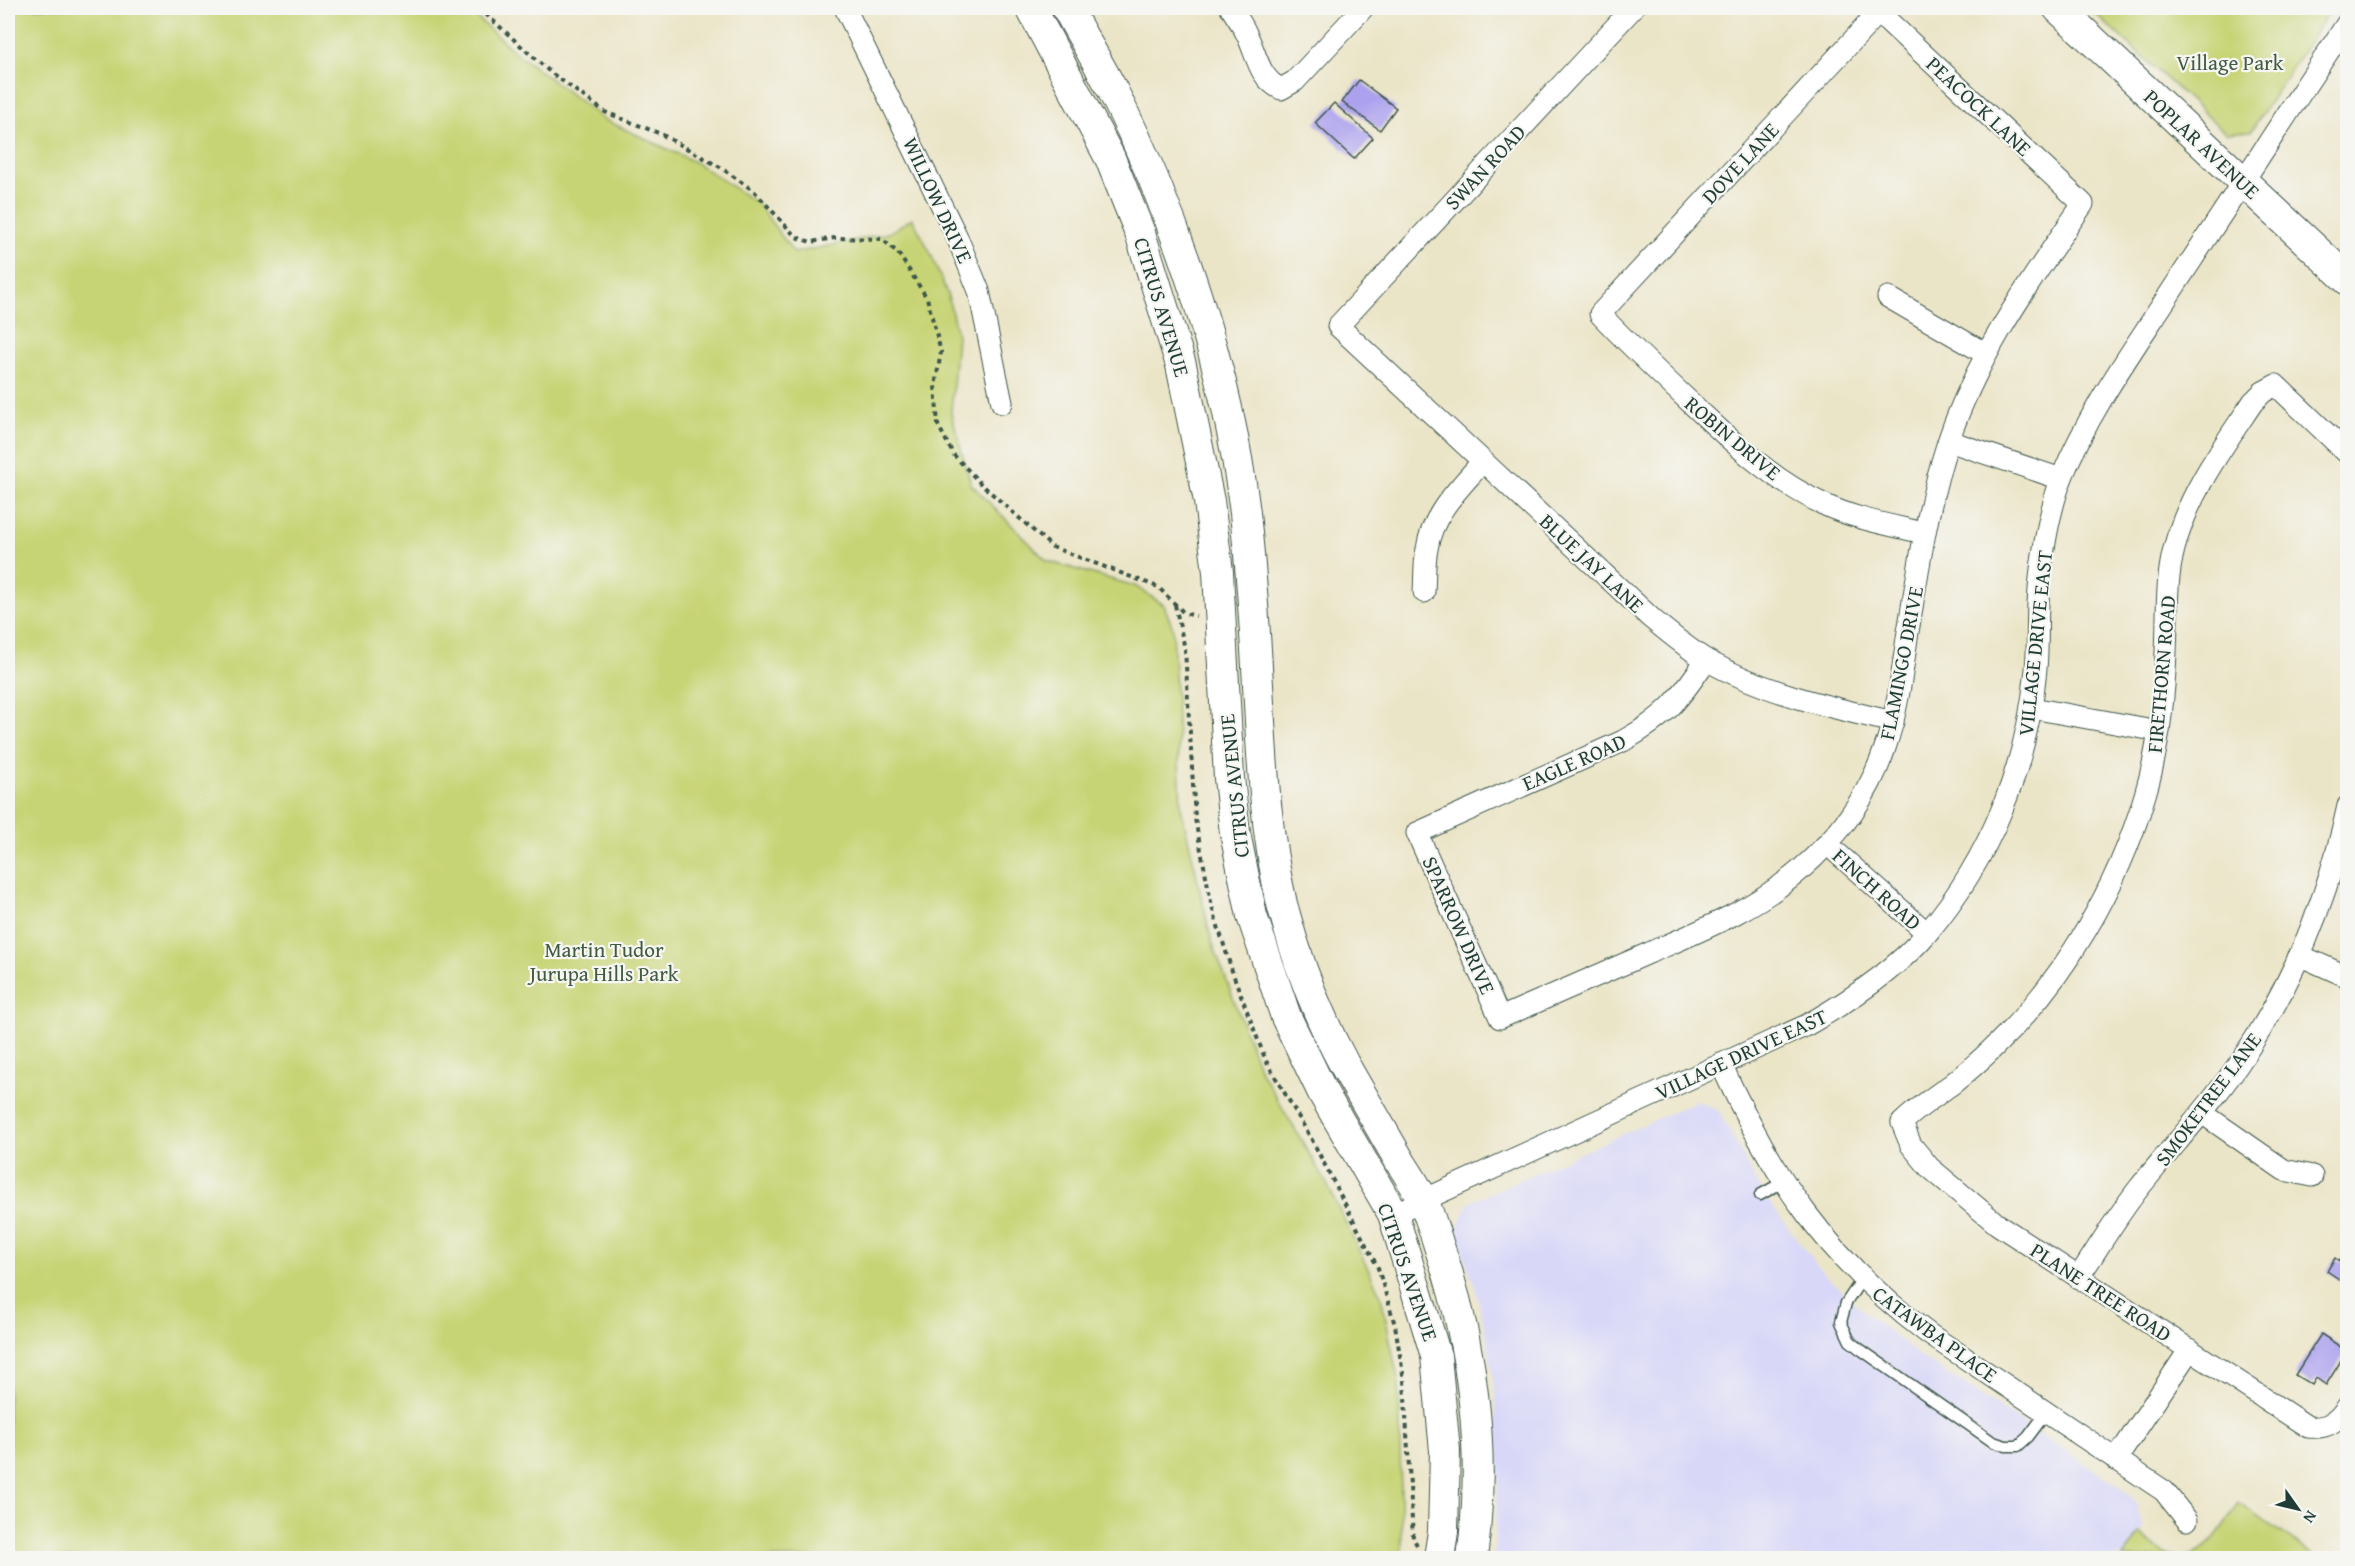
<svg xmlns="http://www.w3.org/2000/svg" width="2355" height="1566" viewBox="0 0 2355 1566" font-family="'Gentium Book Plus',serif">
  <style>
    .built { fill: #d8d7f8 }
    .green { fill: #c7d475; stroke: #738854; stroke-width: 1.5 }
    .building { fill: #aca1ee }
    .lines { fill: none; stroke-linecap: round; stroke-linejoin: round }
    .lane-casing { stroke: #3e564a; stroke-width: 13 }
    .street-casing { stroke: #3e564a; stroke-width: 23 }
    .secondary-casing { stroke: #3e564a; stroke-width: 32 }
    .path { stroke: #3e564a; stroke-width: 4; stroke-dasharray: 4.5 4.5; stroke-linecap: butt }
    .lane { stroke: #fff; stroke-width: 10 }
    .street { stroke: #fff; stroke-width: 21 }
    .secondary { stroke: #fff; stroke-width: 30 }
    .labels { text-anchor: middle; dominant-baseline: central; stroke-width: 4.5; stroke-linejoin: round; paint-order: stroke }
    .park-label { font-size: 21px; fill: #415b41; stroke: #f6f6f2 }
    .street-label { font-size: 21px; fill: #1f3d34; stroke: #f6f6f2 }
  </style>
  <rect width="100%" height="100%" fill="#f6f6f2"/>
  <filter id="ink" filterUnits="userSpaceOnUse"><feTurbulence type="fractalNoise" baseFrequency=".0167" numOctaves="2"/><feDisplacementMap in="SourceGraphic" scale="12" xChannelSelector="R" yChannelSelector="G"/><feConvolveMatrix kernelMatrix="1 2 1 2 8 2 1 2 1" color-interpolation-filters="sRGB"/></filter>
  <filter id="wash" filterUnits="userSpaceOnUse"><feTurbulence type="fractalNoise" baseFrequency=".008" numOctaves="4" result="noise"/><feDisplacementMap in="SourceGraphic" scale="24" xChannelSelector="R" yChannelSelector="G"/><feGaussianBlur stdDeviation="1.35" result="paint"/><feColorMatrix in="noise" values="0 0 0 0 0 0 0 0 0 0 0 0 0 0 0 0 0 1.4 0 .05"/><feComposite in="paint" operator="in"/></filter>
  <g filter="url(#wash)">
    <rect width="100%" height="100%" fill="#ebe5c8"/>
    <path class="built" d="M1697,1101L1719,1111L1755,1180L1774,1209L1818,1267L1862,1310L1923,1358L2125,1490L2136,1504L2143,1528L2123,1558H1494L1499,1460L1495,1398L1487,1339L1475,1288L1457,1237V1229L1468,1203Z"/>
    <g class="green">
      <path d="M8,8H466L515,52L605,120L695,162L758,204L794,253L889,233L912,218L930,252L948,296L957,335L951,413L971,484L1047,561L1135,586L1164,605L1173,629L1181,807L1211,939L1260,1070L1326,1182L1381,1296L1399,1384L1402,1558H8Z"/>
      <path d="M2089,8H2331L2251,131L2226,133Z"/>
      <path d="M2238,1503L2318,1558H2123L2140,1533C2149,1541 2158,1552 2169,1556C2203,1566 2224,1525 2238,1503Z"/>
    </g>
    <g id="blocks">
      <g class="building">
        <path d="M1359,80L1396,108L1380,130L1342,102Z"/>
        <path d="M1334,103L1373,138L1354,159L1315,123Z"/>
        <path d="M2348,1254V1285L2327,1271L2335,1258L2342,1263Z"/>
        <path d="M2321,1334L2347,1351L2326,1385L2316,1378L2312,1385L2295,1375Z"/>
      </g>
    </g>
  </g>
  <g filter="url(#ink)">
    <use href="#blocks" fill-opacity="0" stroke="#3e564a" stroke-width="1.5"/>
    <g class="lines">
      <defs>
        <g id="lane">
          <path d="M1760,1195L1783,1182"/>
          <path d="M1862,1279L1846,1303L1841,1322L1850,1341L1860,1349L1993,1442L2006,1446H2018L2028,1437L2046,1413"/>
        </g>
        <g id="street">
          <path d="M845,8L957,237L979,291L1002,403"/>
          <path d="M1231,8C1236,16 1242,24 1246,33C1257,54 1258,78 1281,89L1295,81L1363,8"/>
          <path d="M1633,8L1338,326L1652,619C1670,634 1688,649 1708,661C1766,693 1829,707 1893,722"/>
          <path d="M1879,12L1600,314C1629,345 1660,374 1692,404C1732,442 1772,480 1823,504C1854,519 1890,525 1924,533"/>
          <path d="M1888,297L1986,354"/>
          <path d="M1949,441L2061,479"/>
          <path d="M2348,454L2276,385L2263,392L2253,402C2222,448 2188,494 2174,549C2165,583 2168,618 2166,652C2164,700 2159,749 2145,795C2118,887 2065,979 1996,1045C1982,1059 1967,1072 1952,1084C1934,1097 1917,1108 1902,1123L1911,1145L1929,1167L1997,1224L2308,1427C2327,1429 2337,1422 2348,1406"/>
          <path d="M1424,592C1425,578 1424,563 1427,549C1432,513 1460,488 1482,462"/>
          <path d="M1706,660C1679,700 1666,717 1623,741L1417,833L1500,1018C1550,996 1599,975 1649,953C1702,930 1755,909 1799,871C1837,838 1869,796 1885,748C1897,713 1902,675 1907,638C1918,572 1927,506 1948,442C1977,355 2031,280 2083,204L1874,8"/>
          <path d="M2032,708L2159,731"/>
          <path d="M1827,844L1927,933"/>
          <path d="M2299,955L2348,977"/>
          <path d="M1721,1064C1773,1178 1827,1258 1929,1334L2164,1491L2187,1520"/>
          <path d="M2202,1113L2284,1170L2312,1176"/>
          <path d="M1393,1214L1807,1025C1849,1001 1897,969 1928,932C1991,857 2027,766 2036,669C2038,647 2037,626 2038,604C2040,564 2048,514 2062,477C2090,408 2136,346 2176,284C2233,197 2290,109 2348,22"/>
          <path d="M2078,1278C2098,1248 2117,1216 2139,1188C2174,1144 2213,1103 2244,1056C2294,981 2329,894 2348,806"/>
          <path d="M2116,1460L2190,1349"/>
        </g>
        <g id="secondary">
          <path d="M1031,8L1110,158L1140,233L1181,365L1209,501L1218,572L1229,778L1235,833L1252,916L1286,1017L1323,1093L1393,1214L1436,1356L1445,1451L1443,1532L1439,1558"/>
          <path d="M1067,8C1082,36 1099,64 1114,93C1178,221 1228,371 1245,513C1251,570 1255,628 1258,685C1262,759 1265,831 1282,904C1296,958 1317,1014 1344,1064C1363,1097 1382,1130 1401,1163C1408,1174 1416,1186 1422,1198C1430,1215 1435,1234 1441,1252C1474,1350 1486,1456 1472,1558"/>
          <path d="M2058,8L2348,280"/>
        </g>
      </defs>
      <use href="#lane" class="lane-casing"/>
      <use href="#street" class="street-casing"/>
      <use href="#secondary" class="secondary-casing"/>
      <g class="path">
        <path d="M479,8L550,72L605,112L661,134L720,167L754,191L796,237L811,242L835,238L882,239L898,253L927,298L941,352L935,386L938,425L953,454L981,484L1052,547L1158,587L1184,613L1196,616"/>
        <path d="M1175,605L1185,649L1195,819L1212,907L1233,974L1266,1061L1312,1140L1378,1268L1395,1325L1404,1380L1413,1538L1417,1545"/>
      </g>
      <use href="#lane" class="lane"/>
      <use href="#street" class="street"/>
      <use href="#secondary" class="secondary"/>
    </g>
  </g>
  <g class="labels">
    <g class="park-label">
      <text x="2230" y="62">Village Park</text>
      <text x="604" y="949">Martin Tudor<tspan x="604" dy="24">Jurupa Hills Park</tspan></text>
    </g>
    <g class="street-label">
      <text transform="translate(1979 106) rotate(43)">PEACOCK LANE</text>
      <text transform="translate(2202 144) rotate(43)">POPLAR AVENUE</text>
      <text transform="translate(1740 163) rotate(-47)">DOVE LANE</text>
      <text transform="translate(1485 167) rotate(-47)">SWAN ROAD</text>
      <text transform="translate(938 200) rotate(65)">WILLOW DRIVE</text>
      <text transform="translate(1162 307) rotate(73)">CITRUS AVENUE</text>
      <text transform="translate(1733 438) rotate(40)">ROBIN DRIVE</text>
      <text transform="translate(1592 563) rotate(43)">BLUE JAY LANE</text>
      <text transform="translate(2035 643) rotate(-84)">VILLAGE DRIVE EAST</text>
      <text transform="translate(1901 663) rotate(-79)">FLAMINGO DRIVE</text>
      <text transform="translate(2161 674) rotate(-85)">FIRETHORN ROAD</text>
      <text transform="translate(1574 762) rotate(-24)">EAGLE ROAD</text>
      <text transform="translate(1234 786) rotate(-96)">CITRUS AVENUE</text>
      <text transform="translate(1877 889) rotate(42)">FINCH ROAD</text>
      <text transform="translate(1459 925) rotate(66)">SPARROW DRIVE</text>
      <text transform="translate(1741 1054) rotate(-25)">VILLAGE DRIVE EAST</text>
      <text transform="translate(2208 1099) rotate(-53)">SMOKETREE LANE</text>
      <text transform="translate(1408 1272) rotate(71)">CITRUS AVENUE</text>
      <text transform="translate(2101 1292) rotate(33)">PLANE TREE ROAD</text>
      <text transform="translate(1935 1334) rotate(36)">CATAWBA PLACE</text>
    </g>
  </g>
  <rect width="2355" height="1566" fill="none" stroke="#f6f6f2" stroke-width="30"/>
  <g transform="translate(2298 1509) rotate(124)" stroke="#f6f6f2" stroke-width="4.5" paint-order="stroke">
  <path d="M0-4.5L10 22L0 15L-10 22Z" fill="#1f3d34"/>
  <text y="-9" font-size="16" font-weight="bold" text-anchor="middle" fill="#1f3d34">N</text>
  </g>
</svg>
